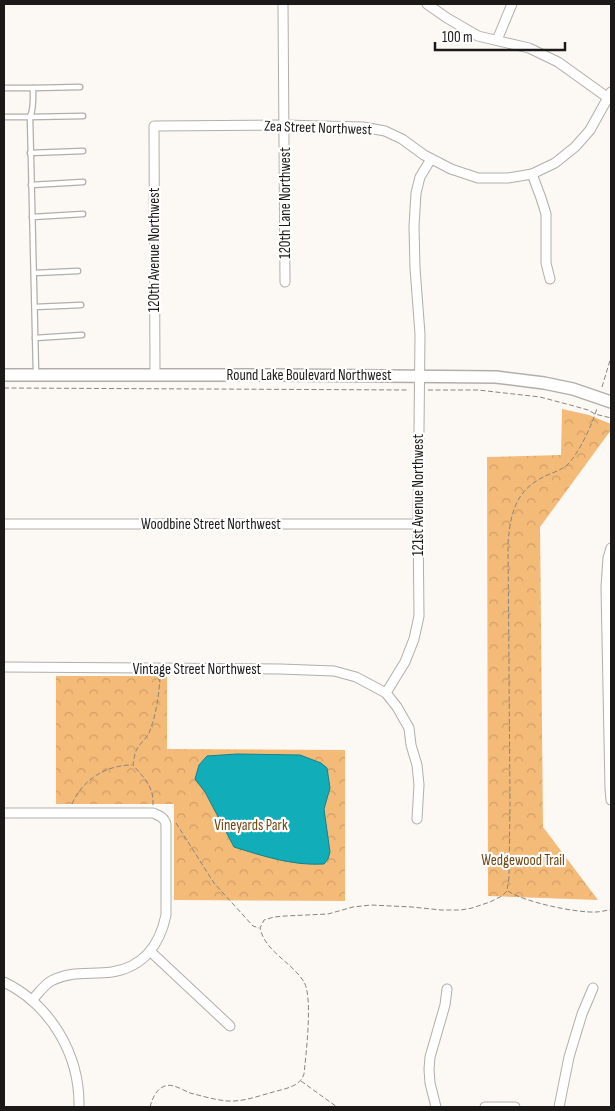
<svg xmlns="http://www.w3.org/2000/svg" width="615" height="1111" viewBox="0 0 615 1111" font-family="'Sofia Sans Condensed',sans-serif">
  <style>
    .forest { fill: url(#forest-crowns) }
    .water { fill: #11aeba; stroke: #14828a }
    .lines { fill: none; stroke-linecap: round; stroke-linejoin: round }
    .service-casing { stroke: #b2aeaa; stroke-width: 7 }
    .minor-casing { stroke: #b2aeaa; stroke-width: 11 }
    .secondary-casing { stroke: #b2aeaa; stroke-width: 14 }
    .path { stroke: #878482; stroke-width: 1; stroke-dasharray: 5 2.5; stroke-linecap: butt }
    .service { stroke: #fff; stroke-width: 4.5 }
    .minor { stroke: #fff; stroke-width: 9 }
    .secondary { stroke: #fff; stroke-width: 11 }
    .labels { text-anchor: middle; dominant-baseline: central; stroke-width: 4.5; stroke-linejoin: round; paint-order: stroke }
    .street-label { font-size: 15px; fill: #1c1a19; stroke: #fff }
    .park-label { font-size: 15px; fill: #6f460f; stroke: #fff }
  </style>
  <defs>
    <pattern id="forest-crowns" width="20" height="18" patternUnits="userSpaceOnUse" patternTransform="scale(1.25)"><rect width="20" height="18" fill="#f4ba78"/><path d="M2 6a3 3 0 1 1 6 0M12 15a3 3 0 1 1 6 0" fill="none" stroke="#d19f67"/></pattern>
  </defs>
  <rect width="100%" height="100%" fill="#fcf8f4"/>
  <g class="forest">
    <path d="M562,409L589,415L611,424V430L540,527L543,827L598,900L488,896L487,457L561,455Z"/>
    <path d="M56,676H167V749L345,750V901L174,900V804H56Z"/>
  </g>
  <path class="water" d="M237,754L300,755L321,763L327,768L330,788L324,809L330,852L328,859L324,864C293,866 263,856 234,847L205,792L195,779L199,765L207,756Z"/>
  <g class="lines">
    <defs>
      <g id="service">
        <path d="M80,87L33,88C33,97 34,109 30,117L83,116"/>
        <path d="M4,88H33"/>
        <path d="M4,117H30L36,373"/>
        <path d="M30,153L83,151"/>
        <path d="M31,185L83,182"/>
        <path d="M32,217L83,214"/>
        <path d="M34,273L78,271"/>
        <path d="M35,307L81,305"/>
        <path d="M35,338L82,335"/>
      </g>
      <g id="minor">
        <path d="M283,4L285,282"/>
        <path d="M427,4L447,18L478,36L529,48L558,62L611,100"/>
        <path d="M497,40L512,4"/>
        <path d="M532,174L541,198L546,214V263L550,279"/>
        <path d="M155,375L154,126L284,125L363,127L385,131L402,139L424,155L451,169L478,178H508L532,174L555,163L575,147L590,130L611,92"/>
        <path d="M4,524H418"/>
        <path d="M611,548L608,558L606,587L610,789L611,800"/>
        <path d="M4,667L280,669L334,671L356,677L386,693"/>
        <path d="M4,813H153C160,816 164,817 166,824V915C160,944 144,967 112,972C90,975 72,970 51,981C44,985 38,994 32,1000"/>
        <path d="M417,819L419,785L417,765L411,745L409,728L397,707L386,693L405,662L414,639L419,616L418,524L420,334L415,268L414,226L416,193L420,177L431,159"/>
        <path d="M151,952L230,1026"/>
        <path d="M4,982C51,1005 80,1055 79,1107"/>
        <path d="M436,1107L430,1083L429,1069L430,1057L445,1005L447,989"/>
        <path d="M485,1107H515"/>
        <path d="M559,1107L569,1057L582,1014L593,988"/>
      </g>
      <path id="secondary" d="M4,375H275L496,377L544,383L573,389L611,402"/>
    </defs>
    <use href="#service" class="service-casing"/>
    <use href="#minor" class="minor-casing"/>
    <use href="#secondary" class="secondary-casing"/>
    <g class="path">
      <path d="M602,387L611,357"/>
      <path d="M4,388L409,390"/>
      <path d="M428,390H478L540,397L574,406L588,410L595,414L611,418"/>
      <path d="M72,804C82,780 106,765 132,765"/>
      <path d="M153,805C154,786 144,778 133,765C134,760 134,754 137,749C140,743 146,739 149,733C156,716 159,695 160,677"/>
      <path d="M176,823L214,883L243,915L253,926L259,928"/>
      <path d="M508,891C524,902 576,913 596,912C601,912 606,910 611,910"/>
      <path d="M301,1081L337,1107"/>
      <path d="M150,1107C152,1099 156,1089 165,1086C172,1083 183,1090 190,1093C202,1096 215,1100 228,1101C244,1102 261,1095 277,1091C288,1088 300,1086 304,1074C306,1054 313,997 304,982C292,962 265,952 260,928L264,920L274,917L285,916L328,914L353,907L371,905L412,907L441,910H461L472,908L490,902L502,896L507,891L509,877L510,802L508,543C510,518 514,494 538,480C547,474 558,472 566,466C578,456 593,423 597,408"/>
    </g>
    <use href="#service" class="service"/>
    <use href="#minor" class="minor"/>
    <use href="#secondary" class="secondary"/>
  </g>
  <g class="labels">
    <g class="street-label">
      <text transform="translate(318 128) rotate(2)">Zea Street Northwest</text>
      <text transform="translate(285 203) rotate(-90)">120th Lane Northwest</text>
      <text transform="translate(154 250) rotate(-90)">120th Avenue Northwest</text>
      <text x="309" y="375">Round Lake Boulevard Northwest</text>
      <text transform="translate(418 495) rotate(-90)">121st Avenue Northwest</text>
      <text x="211" y="524">Woodbine Street Northwest</text>
      <text x="197" y="669">Vintage Street Northwest</text>
    </g>
    <g class="park-label">
      <text x="251" y="825">Vineyards Park</text>
      <text x="523" y="860">Wedgewood Trail</text>
    </g>
  </g>
  <rect width="615" height="1111" fill="none" stroke="#1c1a19" stroke-width="10"/>
  <path d="M435 42v8h130v-8" fill="none" stroke="#1c1a19" stroke-width="2.5"/>
  <text x="442" y="42" font-size="15" fill="#1c1a19" stroke="#ffffff" stroke-width="4" paint-order="stroke">100 m</text>
</svg>
